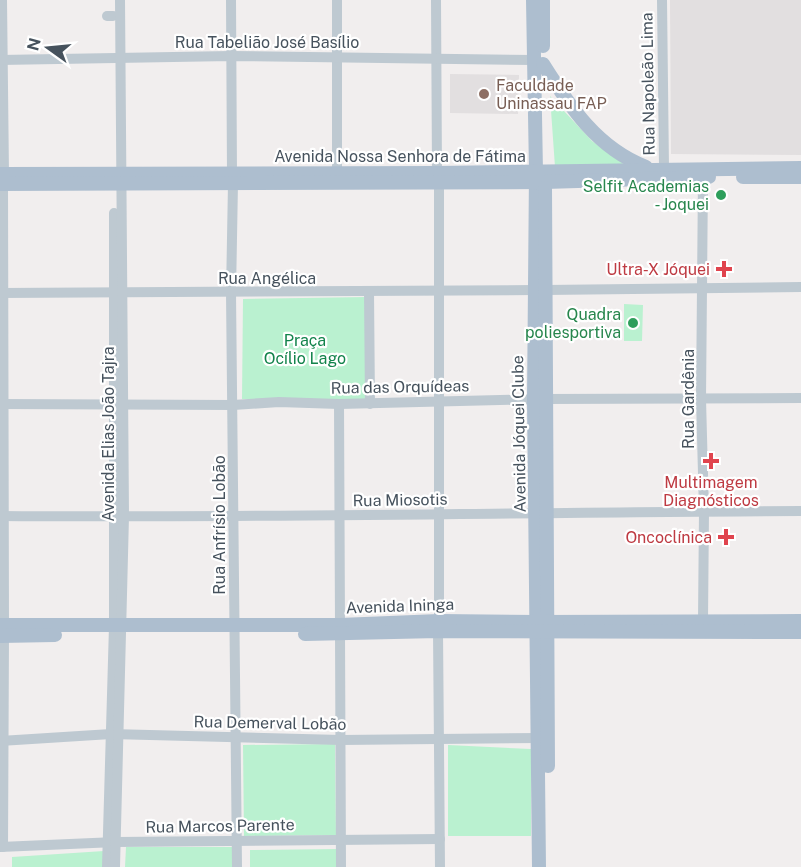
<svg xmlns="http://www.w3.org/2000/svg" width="801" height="867" viewBox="0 0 801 867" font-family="'Public Sans',sans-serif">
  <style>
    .education { fill: #e2dfe0 }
    .green { fill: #baf1d0 }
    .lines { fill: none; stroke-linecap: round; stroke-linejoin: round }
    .minor { stroke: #bec9d1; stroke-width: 10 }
    .major { stroke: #adbecf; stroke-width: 14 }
    .education-dot { fill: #8d6e63; stroke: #fff; stroke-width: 2 }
    .leisure-dot { fill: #2e9e5b; stroke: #fff; stroke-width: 2 }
    .health-dot { fill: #e0444e; stroke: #fff; stroke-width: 2 }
    .labels { text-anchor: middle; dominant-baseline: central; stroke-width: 4.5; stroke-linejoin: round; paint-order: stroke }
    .street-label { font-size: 16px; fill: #46525d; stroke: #fff }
    .education-label { font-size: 16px; fill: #785e54; stroke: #fff; text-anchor: start }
    .leisure-label { font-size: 16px; fill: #27864d; stroke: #fff; text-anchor: end }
    .health-label { font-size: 16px; fill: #be3a42; stroke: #fff; text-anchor: end }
    .park-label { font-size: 16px; fill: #12834b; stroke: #fff }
  </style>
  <rect width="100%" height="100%" fill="#f1eeee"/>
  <g class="education">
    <path d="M670,0H801V155L671,154Z"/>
    <path d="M450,74L519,75L518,114L450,113Z"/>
  </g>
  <g class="green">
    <path d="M550,96L592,141L625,165L555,167Z"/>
    <path d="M367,297V400L242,399L243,299Z"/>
    <path d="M624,304L643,305L642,341H624Z"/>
    <path d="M335,744L336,835L244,836L243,745Z"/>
    <path d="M448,745L531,749V836H448Z"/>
    <path d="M126,847H234L233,867H125Z"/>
    <path d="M339,849V867H250V850Z"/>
    <path d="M104,851V867H12V857Z"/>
  </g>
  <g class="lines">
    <g class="minor">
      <path d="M2,0L4,174"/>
      <path d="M231,0L232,174"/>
      <path d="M337,0V172"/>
      <path d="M436,0L437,173"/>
      <path d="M662,0L664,168"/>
      <path d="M107,16H113"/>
      <path d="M0,60L231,56L534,60"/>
      <path d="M233,183L231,293L237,867"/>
      <path d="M3,185L4,625"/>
      <path d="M545,290L801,287"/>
      <path d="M369,292L370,404"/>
      <path d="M0,293L535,290"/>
      <path d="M0,404L233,405L279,402L339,404L545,399L801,398"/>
      <path d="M339,404L340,625"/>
      <path d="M0,516C267,518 534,512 801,511"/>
      <path d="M703,620L704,511L701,399L703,177"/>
      <path d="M439,621V182"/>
      <path d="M438,631L440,867"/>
      <path d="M340,634L341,867"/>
      <path d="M0,741L111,734L341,740L539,738"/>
      <path d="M0,847L116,842L440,839"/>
      <path d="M3,847L4,636"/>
      <path d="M107,867L114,626V213"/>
      <path d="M115,867L124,516L120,0"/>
    </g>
    <g class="major">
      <path d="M533,0L536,172L534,400L539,867"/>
      <path d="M543,0V46"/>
      <path d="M543,64C570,107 597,148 646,167"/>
      <path d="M0,174L437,173L801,168"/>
      <path d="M743,177H801"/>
      <path d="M0,184L545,182L709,177"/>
      <path d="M545,188L548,766"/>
      <path d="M0,625H340L439,621L537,622L801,621"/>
      <path d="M305,634L438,631L801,632"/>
      <path d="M0,636L55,635"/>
    </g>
  </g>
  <circle class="education-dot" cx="484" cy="94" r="6"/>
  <g class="leisure-dot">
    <circle cx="721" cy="195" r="6"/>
    <circle cx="633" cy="323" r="6"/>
  </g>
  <g class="health-dot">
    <path d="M721 260h6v6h6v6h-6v6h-6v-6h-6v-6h6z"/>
    <path d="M708 452h6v6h6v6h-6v6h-6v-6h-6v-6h6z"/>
    <path d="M723 528h6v6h6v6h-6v6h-6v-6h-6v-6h6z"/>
  </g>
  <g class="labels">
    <g class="street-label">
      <text x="267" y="42">Rua Tabelião José Basílio</text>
      <text transform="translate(648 84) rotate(-91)">Rua Napoleão Lima</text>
      <text x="400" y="156">Avenida Nossa Senhora de Fátima</text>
      <text x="267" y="278">Rua Angélica</text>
      <text transform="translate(400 387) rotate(-1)">Rua das Orquídeas</text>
      <text transform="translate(688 399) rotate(-90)">Rua Gardênia</text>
      <text transform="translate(108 434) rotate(-90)">Avenida Elias João Tajra</text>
      <text transform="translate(519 434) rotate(-91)">Avenida Jóquei Clube</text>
      <text transform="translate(400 500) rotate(-1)">Rua Miosotis</text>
      <text transform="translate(219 525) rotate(-90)">Rua Anfrísio Lobão</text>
      <text transform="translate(400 606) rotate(-2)">Avenida Ininga</text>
      <text transform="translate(270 723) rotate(1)">Rua Demerval Lobão</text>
      <text transform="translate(220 826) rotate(-1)">Rua Marcos Parente</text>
    </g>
    <g class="education-label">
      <text x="496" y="85">Faculdade<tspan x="496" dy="18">Uninassau FAP</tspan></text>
    </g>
    <g class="leisure-label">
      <text x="709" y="186">Selfit Academias<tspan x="709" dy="18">- Joquei</tspan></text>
      <text x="621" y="314">Quadra<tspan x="621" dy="18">poliesportiva</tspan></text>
    </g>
    <g class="health-label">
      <text x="710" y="269">Ultra-X Jóquei</text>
      <text x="711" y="482" text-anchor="middle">Multimagem<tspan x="711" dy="18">Diagnósticos</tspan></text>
      <text x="712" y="537">Oncoclínica</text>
    </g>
    <g class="park-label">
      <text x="305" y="340">Praça<tspan x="305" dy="18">Ocílio Lago</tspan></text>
    </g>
  </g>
  <g transform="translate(48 48) rotate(285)" stroke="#ffffff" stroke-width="4.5" paint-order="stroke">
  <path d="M0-4.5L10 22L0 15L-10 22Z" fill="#46525d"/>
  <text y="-9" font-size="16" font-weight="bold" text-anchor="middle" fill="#46525d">N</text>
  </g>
</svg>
